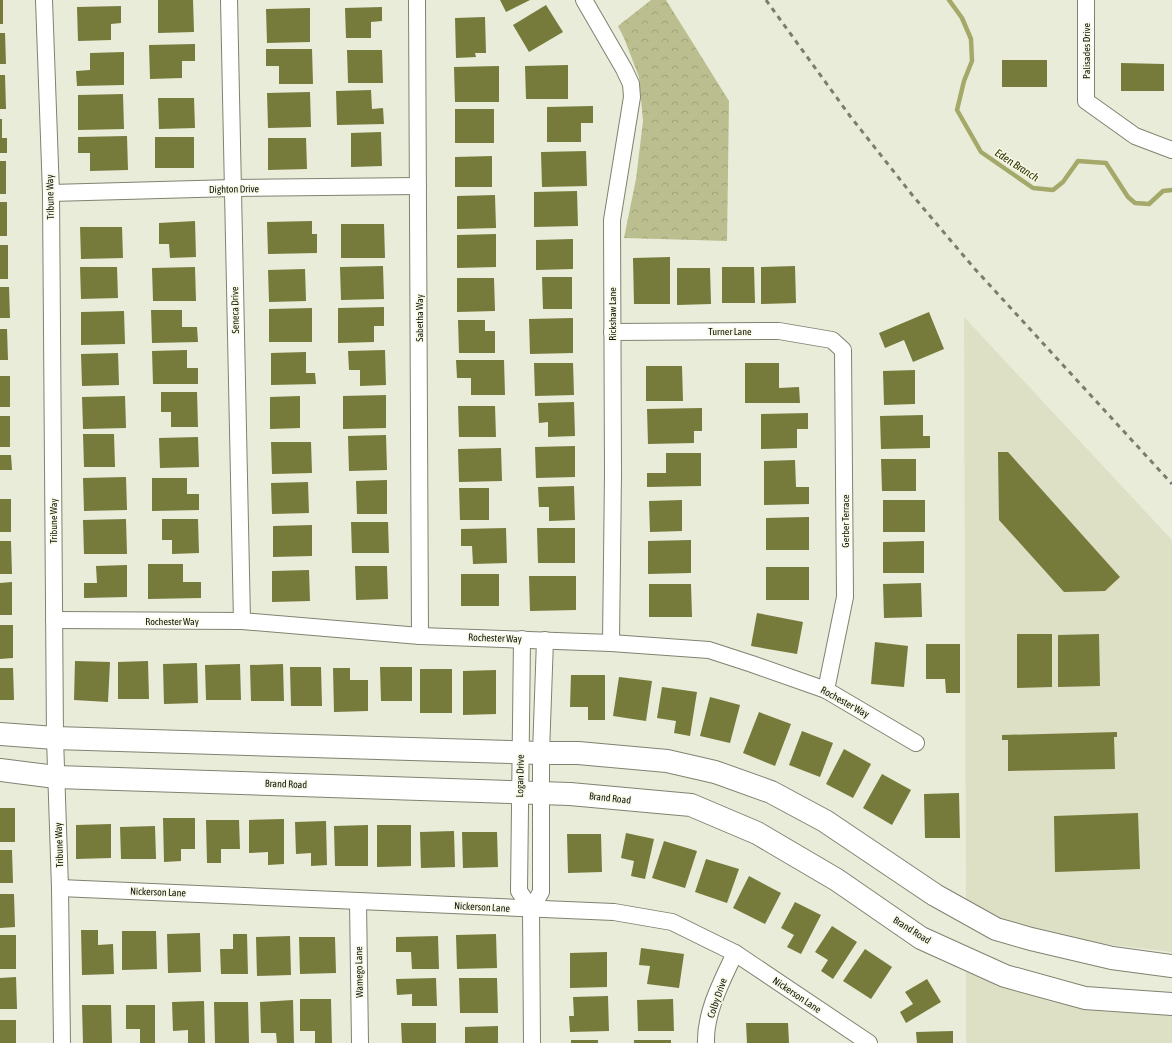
<svg xmlns="http://www.w3.org/2000/svg" width="1172" height="1043" viewBox="0 0 1172 1043" font-family="'Asap Condensed',sans-serif">
  <style>
    .built { fill: #dde0c5 }
    .park { fill: url(#park-crowns) }
    .lines { fill: none; stroke-linecap: round; stroke-linejoin: round }
    .stream { stroke: #a4a969; stroke-width: 4.5 }
    .building { fill: #767a3b }
    .minor-casing { stroke: #808270; stroke-width: 18 }
    .secondary-casing { stroke: #808270; stroke-width: 24 }
    .minor { stroke: #fff; stroke-width: 16 }
    .secondary { stroke: #fff; stroke-width: 22 }
    .rail { stroke: #7b7d6f; stroke-width: 3; stroke-dasharray: 5 5; stroke-linecap: butt }
    .labels { text-anchor: middle; dominant-baseline: central; stroke-width: 3; stroke-linejoin: round; paint-order: stroke }
    .street-label { font-size: 10px; fill: #12130c; stroke: #f7f9e5 }
    .water-label { font-size: 11px; font-style: italic; fill: #2f3100; stroke: #f7f9e5 }
  </style>
  <defs>
    <pattern id="park-crowns" width="20" height="18" patternUnits="userSpaceOnUse"><rect width="20" height="18" fill="#bbbf90"/><path d="M2 6a3 3 0 1 1 6 0M12 15a3 3 0 1 1 6 0" fill="none" stroke="#a0a37b"/></pattern>
  </defs>
  <rect width="100%" height="100%" fill="#e9ecd8"/>
  <g class="built">
    <path d="M964,317L1172,540V952L1046,937L966,907Z"/>
    <path d="M966,970L1065,1003L1159,1015H1172V1043H966Z"/>
  </g>
  <path class="park" d="M651,0H666L729,101L727,241L624,238L636,179L643,121L639,77L624,38L618,26Z"/>
  <g class="lines">
    <path class="stream" d="M949,0L962,18L971,39L972,61L964,81L957,110L981,152L1033,188L1053,190L1063,182L1078,161L1106,163L1128,197L1135,203L1149,204L1163,191L1172,190"/>
  </g>
  <g class="building">
    <rect x="0" y="0" width="3" height="24"/>
    <path d="M158,0H193L194,32L158,33Z"/>
    <path d="M500,0H530L506,12Z"/>
    <path d="M546,5L563,32L529,52L513,25Z"/>
    <path d="M121,6V23L111,24V40L78,41L77,7Z"/>
    <path d="M382,7V21L371,22V38H346L345,8Z"/>
    <path d="M310,8V42L267,43L266,9Z"/>
    <path d="M485,17L486,53H475L476,57L456,58L455,18Z"/>
    <path d="M0,33H5L6,64H0Z"/>
    <path d="M195,44V61H182V78L150,79L149,45Z"/>
    <path d="M266,49H312L313,84H279V66H266Z"/>
    <path d="M347,50H382L383,83H348Z"/>
    <path d="M124,52V85L77,86L76,71L90,70V53Z"/>
    <rect x="1002" y="60" width="45" height="27"/>
    <path d="M1121,63L1164,64V91H1121Z"/>
    <path d="M568,65V99H526L525,66Z"/>
    <path d="M499,66V102H455L454,67Z"/>
    <path d="M0,75H5L6,109H0Z"/>
    <path d="M371,90L372,109L383,108L384,124L337,125L336,91Z"/>
    <path d="M310,92L311,127L268,128L267,93Z"/>
    <path d="M123,94L124,129L78,130V95Z"/>
    <path d="M158,98H194L195,128L159,129Z"/>
    <path d="M593,106V123H581V142H547V107Z"/>
    <rect x="455" y="109" width="39" height="34"/>
    <path d="M0,119H2V138H7V153H0Z"/>
    <path d="M381,132L382,166L351,167V133Z"/>
    <path d="M127,136L128,170L90,171V153H78V137Z"/>
    <rect x="155" y="137" width="39" height="31"/>
    <path d="M268,138H306L307,169L268,170Z"/>
    <path d="M586,151L587,186L542,187L541,152Z"/>
    <path d="M492,156V187H455V157Z"/>
    <rect x="0" y="161" width="6" height="33"/>
    <path d="M577,191L578,226L534,227V192Z"/>
    <path d="M495,195L496,228L457,229V196Z"/>
    <rect x="0" y="202" width="7" height="34"/>
    <path d="M195,221L196,257L170,258L169,244H159V223Z"/>
    <path d="M312,221V234H317V253L268,254L267,222Z"/>
    <path d="M341,224H384L385,258H341Z"/>
    <path d="M80,227H122L123,258L81,259Z"/>
    <path d="M496,234V267L457,268V235Z"/>
    <path d="M573,239V269L536,270V240Z"/>
    <rect x="0" y="245" width="8" height="34"/>
    <path d="M670,257V304H634L633,258Z"/>
    <path d="M383,266L384,299L341,300L340,267Z"/>
    <path d="M795,266L796,303L761,304V267Z"/>
    <path d="M80,267H117L118,298L81,299Z"/>
    <path d="M195,267L196,301H153L152,268Z"/>
    <path d="M722,267H754L755,303H722Z"/>
    <path d="M677,268H710L711,304L677,305Z"/>
    <path d="M305,269L306,301L269,302L268,270Z"/>
    <path d="M542,277H572V309H543Z"/>
    <path d="M457,278H494L495,311L457,312Z"/>
    <path d="M0,287H9L10,318H0Z"/>
    <path d="M384,307V326H374V342L338,343V308Z"/>
    <path d="M312,308V342H269V309Z"/>
    <path d="M151,310H182V327H197L198,342L152,343Z"/>
    <path d="M124,311L125,344L81,345V312Z"/>
    <path d="M929,312L944,349L913,362L904,340L885,348L879,333Z"/>
    <path d="M573,318V353L530,354L529,319Z"/>
    <path d="M458,320H485V331H495V353H459Z"/>
    <path d="M0,329H7L8,360H0Z"/>
    <path d="M187,350V368H198V384H153L152,351Z"/>
    <path d="M385,350L386,385L360,386V370H349L348,351Z"/>
    <path d="M306,352V373H315L316,384L271,385V353Z"/>
    <path d="M118,353L119,385L82,386L81,354Z"/>
    <path d="M456,360H504L505,395H471V378H457Z"/>
    <path d="M534,363H573L574,395L535,396Z"/>
    <path d="M745,363H779V388L799,387L800,403H745Z"/>
    <path d="M646,366H682L683,401H646Z"/>
    <path d="M915,370V404L884,405L883,371Z"/>
    <rect x="0" y="376" width="10" height="31"/>
    <path d="M161,392H197L198,427H171V412H161Z"/>
    <path d="M386,395V428L343,429V396Z"/>
    <path d="M125,396L126,428L83,429L82,397Z"/>
    <path d="M300,396V428L270,429V397Z"/>
    <path d="M574,402L575,436L548,437V422L539,423L538,403Z"/>
    <path d="M458,406H495L496,437H459Z"/>
    <path d="M702,408V431H694V443L648,444L647,409Z"/>
    <path d="M808,413V429H797V448L761,449V414Z"/>
    <path d="M923,415V436H930V448L881,449L880,416Z"/>
    <rect x="0" y="416" width="10" height="31"/>
    <path d="M83,434H114L115,467H84Z"/>
    <path d="M386,435L387,470L349,471L348,436Z"/>
    <path d="M198,437L199,467L160,468L159,438Z"/>
    <path d="M271,442H311L312,473L272,474Z"/>
    <path d="M575,446V477L536,478L535,447Z"/>
    <path d="M501,448L502,481L459,482L458,449Z"/>
    <path d="M998,452H1008L1120,577L1105,591L1064,592L999,520Z"/>
    <path d="M666,453H701V486L647,487V473H666Z"/>
    <path d="M0,455H11L12,470H0Z"/>
    <path d="M881,459H916V491H882Z"/>
    <path d="M795,460L796,487H809V504L764,505V461Z"/>
    <path d="M126,477L127,510L84,511L83,478Z"/>
    <path d="M152,478H187V494H199V510L152,511Z"/>
    <path d="M387,480V514H357L356,481Z"/>
    <path d="M308,482L309,513L272,514L271,483Z"/>
    <path d="M574,486L575,520L549,521V507H539L538,487Z"/>
    <path d="M459,488H489V520H460Z"/>
    <rect x="0" y="499" width="11" height="33"/>
    <path d="M682,500V531L650,532L649,501Z"/>
    <rect x="883" y="500" width="42" height="32"/>
    <path d="M809,517V550H766V518Z"/>
    <path d="M126,519L127,554H84L83,520Z"/>
    <path d="M162,519H198L199,553L172,554V540H162Z"/>
    <path d="M351,522H388L389,553H352Z"/>
    <path d="M312,525V556L273,557V526Z"/>
    <path d="M506,528L507,563L473,564L472,546H461V529Z"/>
    <path d="M537,528H575V563H538Z"/>
    <path d="M691,540V573L648,574V541Z"/>
    <path d="M0,541H11L12,574H0Z"/>
    <path d="M924,541V573H883V542Z"/>
    <path d="M148,564H183V582H201V598L148,599Z"/>
    <path d="M127,565V597L84,598V583H97L96,566Z"/>
    <path d="M355,566H387L388,599L356,600Z"/>
    <rect x="766" y="567" width="43" height="33"/>
    <path d="M309,570L310,601L272,602V571Z"/>
    <rect x="461" y="574" width="38" height="32"/>
    <path d="M529,576H576V610L530,611Z"/>
    <path d="M12,582V615H0V583Z"/>
    <path d="M921,583L922,617L884,618L883,584Z"/>
    <path d="M649,584H691L692,617H649Z"/>
    <path d="M757,613L803,622L797,654L751,646Z"/>
    <path d="M0,625H13V658L0,659Z"/>
    <path d="M1017,634H1052V687L1017,688Z"/>
    <path d="M1099,634L1100,686L1058,687V635Z"/>
    <path d="M875,642L908,646L904,687L871,684Z"/>
    <path d="M926,644H960V693H946L945,679H926Z"/>
    <path d="M75,661L110,662L108,702L74,700Z"/>
    <path d="M148,661L149,699H118V662Z"/>
    <path d="M197,663L198,703L164,704L163,664Z"/>
    <path d="M240,664L241,700H206L205,665Z"/>
    <path d="M283,664L284,701H251L250,665Z"/>
    <path d="M290,667H321L322,706H291Z"/>
    <path d="M380,667H412V701H381Z"/>
    <path d="M0,668H13L14,700H0Z"/>
    <path d="M333,668H350V680H368V711L334,712Z"/>
    <rect x="420" y="669" width="32" height="44"/>
    <path d="M496,670V714L463,715V671Z"/>
    <path d="M571,675H605V720H588V707H570Z"/>
    <path d="M619,677L652,681L646,721L613,716Z"/>
    <path d="M662,687L697,692L690,736L674,733L676,721L657,718Z"/>
    <path d="M710,697L740,705L730,743L700,736Z"/>
    <path d="M759,712L791,724L775,766L743,753Z"/>
    <path d="M802,731L833,743L820,777L789,765Z"/>
    <path d="M1117,732V737H1114L1115,769L1008,771V740H1002V735Z"/>
    <path d="M844,749L871,764L853,798L826,784Z"/>
    <path d="M882,774L911,790L892,825L863,808Z"/>
    <path d="M959,793L960,838H925L924,794Z"/>
    <rect x="0" y="808" width="15" height="34"/>
    <path d="M1138,813L1140,869L1055,872L1054,816Z"/>
    <path d="M163,818H195V849H181V861L164,862Z"/>
    <path d="M284,819V864L268,865V852L249,853V820Z"/>
    <path d="M206,820H239L240,849H221V863H207Z"/>
    <path d="M326,821L327,865L311,866V853L296,854L295,822Z"/>
    <path d="M111,824V858L76,859V825Z"/>
    <path d="M368,825V866H335L334,826Z"/>
    <path d="M377,825H411V866L377,867Z"/>
    <path d="M155,826L156,859H121L120,827Z"/>
    <path d="M454,831L455,867L421,868L420,832Z"/>
    <path d="M462,832H497L498,867L463,868Z"/>
    <path d="M626,833L654,839L645,879L631,876L634,861L621,858Z"/>
    <path d="M567,834H601L602,872L568,873Z"/>
    <path d="M664,841L697,851L685,888L652,878Z"/>
    <path d="M0,850H12L13,883H0Z"/>
    <path d="M706,859L739,869L727,903L695,892Z"/>
    <path d="M749,876L781,893L765,924L733,908Z"/>
    <path d="M0,894H14L15,927L0,928Z"/>
    <path d="M795,902L821,915L801,954L787,947L794,935L781,928Z"/>
    <path d="M832,926L857,942L833,979L821,971L828,960L815,952Z"/>
    <path d="M81,930H98V945L113,944L114,974L82,975Z"/>
    <path d="M122,931H156L157,969L122,970Z"/>
    <path d="M200,933L201,972L168,973L167,934Z"/>
    <path d="M233,934H247L248,974H221L220,949H233Z"/>
    <path d="M496,934L497,968L457,969L456,935Z"/>
    <rect x="0" y="935" width="16" height="34"/>
    <path d="M290,936L291,975L257,976L256,937Z"/>
    <path d="M438,936L439,969H412L411,952H396V937Z"/>
    <path d="M299,937H335L336,973L300,974Z"/>
    <path d="M641,948L684,954L679,988L647,984L650,966L639,965Z"/>
    <path d="M865,949L892,967L871,999L843,981Z"/>
    <path d="M607,952V987L570,988V953Z"/>
    <path d="M16,977L17,1009H0V978Z"/>
    <path d="M436,978L437,1006H412V994L397,995L396,979Z"/>
    <path d="M459,978H497L498,1013H460Z"/>
    <path d="M927,979L941,1002L906,1023L900,1012L913,1004L905,992Z"/>
    <path d="M608,996L609,1031L570,1032L569,1016H574L573,997Z"/>
    <path d="M300,999H331L332,1043H315V1031H300Z"/>
    <path d="M673,999L674,1031H638L637,1000Z"/>
    <path d="M293,1000L294,1043H277L276,1033H261L260,1002Z"/>
    <path d="M204,1001L205,1043H188V1030L173,1031L172,1002Z"/>
    <path d="M214,1002H248L249,1043H215Z"/>
    <path d="M82,1005H111L112,1043H83Z"/>
    <path d="M126,1005H155V1043H140V1029H126Z"/>
    <rect x="0" y="1020" width="16" height="23"/>
    <path d="M401,1023H436V1043H402Z"/>
    <path d="M746,1023H788L789,1043H747Z"/>
    <path d="M498,1026V1043H465V1027Z"/>
    <path d="M953,1031V1043H917L916,1032Z"/>
    <rect x="571" y="1040" width="27" height="3"/>
    <rect x="634" y="1040" width="37" height="3"/>
  </g>
  <g class="lines">
    <defs>
      <g id="minor">
        <path d="M44,0L51,193L55,738L60,888L62,1043"/>
        <path d="M229,0L242,621"/>
        <path d="M417,0L420,636"/>
        <path d="M584,0L624,69L631,84L632,97L612,220L613,474L611,643"/>
        <path d="M1086,0V101L1135,136L1172,150"/>
        <path d="M51,193L233,188L418,186"/>
        <path d="M612,332L779,331L832,340L843,350L845,597L826,690"/>
        <path d="M54,620L242,621L420,636L611,643L709,650L752,664L826,690L916,743"/>
        <path d="M522,639L519,891L531,909"/>
        <path d="M60,888L614,912L672,922L735,953L869,1043"/>
        <path d="M358,901L360,1043"/>
        <path d="M532,1043L531,909L541,892V753L545,640"/>
        <path d="M706,1043C705,1012 722,981 735,953"/>
      </g>
      <g id="secondary">
        <path d="M0,734L55,738L541,753H578L667,761L715,772L771,792L825,821L935,895L996,929L1031,939L1112,958L1172,966"/>
        <path d="M0,770L56,777L570,794L691,805L757,833L837,880L921,938L1005,976L1085,998L1172,1004"/>
      </g>
    </defs>
    <use href="#minor" class="minor-casing"/>
    <use href="#secondary" class="secondary-casing"/>
    <use href="#minor" class="minor"/>
    <use href="#secondary" class="secondary"/>
    <path class="rail" d="M766,0L850,116L913,196L974,268L1172,484"/>
  </g>
  <g class="labels">
    <g class="street-label">
      <text transform="translate(1086 51) rotate(-90)">Palisades Drive</text>
      <text transform="translate(234 189) rotate(-1)">Dighton Drive</text>
      <text transform="translate(50 197) rotate(-91)">Tribune Way</text>
      <text transform="translate(235 310) rotate(-91)">Seneca Drive</text>
      <text transform="translate(612 314) rotate(-90)">Rickshaw Lane</text>
      <text transform="translate(419 318) rotate(-90)">Sabetha Way</text>
      <text x="730" y="331">Turner Lane</text>
      <text transform="translate(53 521) rotate(-90)">Tribune Way</text>
      <text transform="translate(845 521) rotate(-90)">Gerber Terrace</text>
      <text x="172" y="621">Rochester Way</text>
      <text transform="translate(495 638) rotate(2)">Rochester Way</text>
      <text transform="translate(845 702) rotate(29)">Rochester Way</text>
      <text transform="translate(520 776) rotate(-89)">Logan Drive</text>
      <text transform="translate(286 784) rotate(2)">Brand Road</text>
      <text transform="translate(610 798) rotate(6)">Brand Road</text>
      <text transform="translate(59 845) rotate(-92)">Tribune Way</text>
      <text transform="translate(158 892) rotate(2)">Nickerson Lane</text>
      <text transform="translate(482 907) rotate(3)">Nickerson Lane</text>
      <text transform="translate(912 930) rotate(32)">Brand Road</text>
      <text transform="translate(359 972) rotate(-91)">Wamego Lane</text>
      <text transform="translate(797 995) rotate(34)">Nickerson Lane</text>
      <text transform="translate(717 998) rotate(-71)">Colby Drive</text>
    </g>
    <g class="water-label">
      <text transform="translate(1017 165) rotate(33)">Eden Branch</text>
    </g>
  </g>
</svg>
